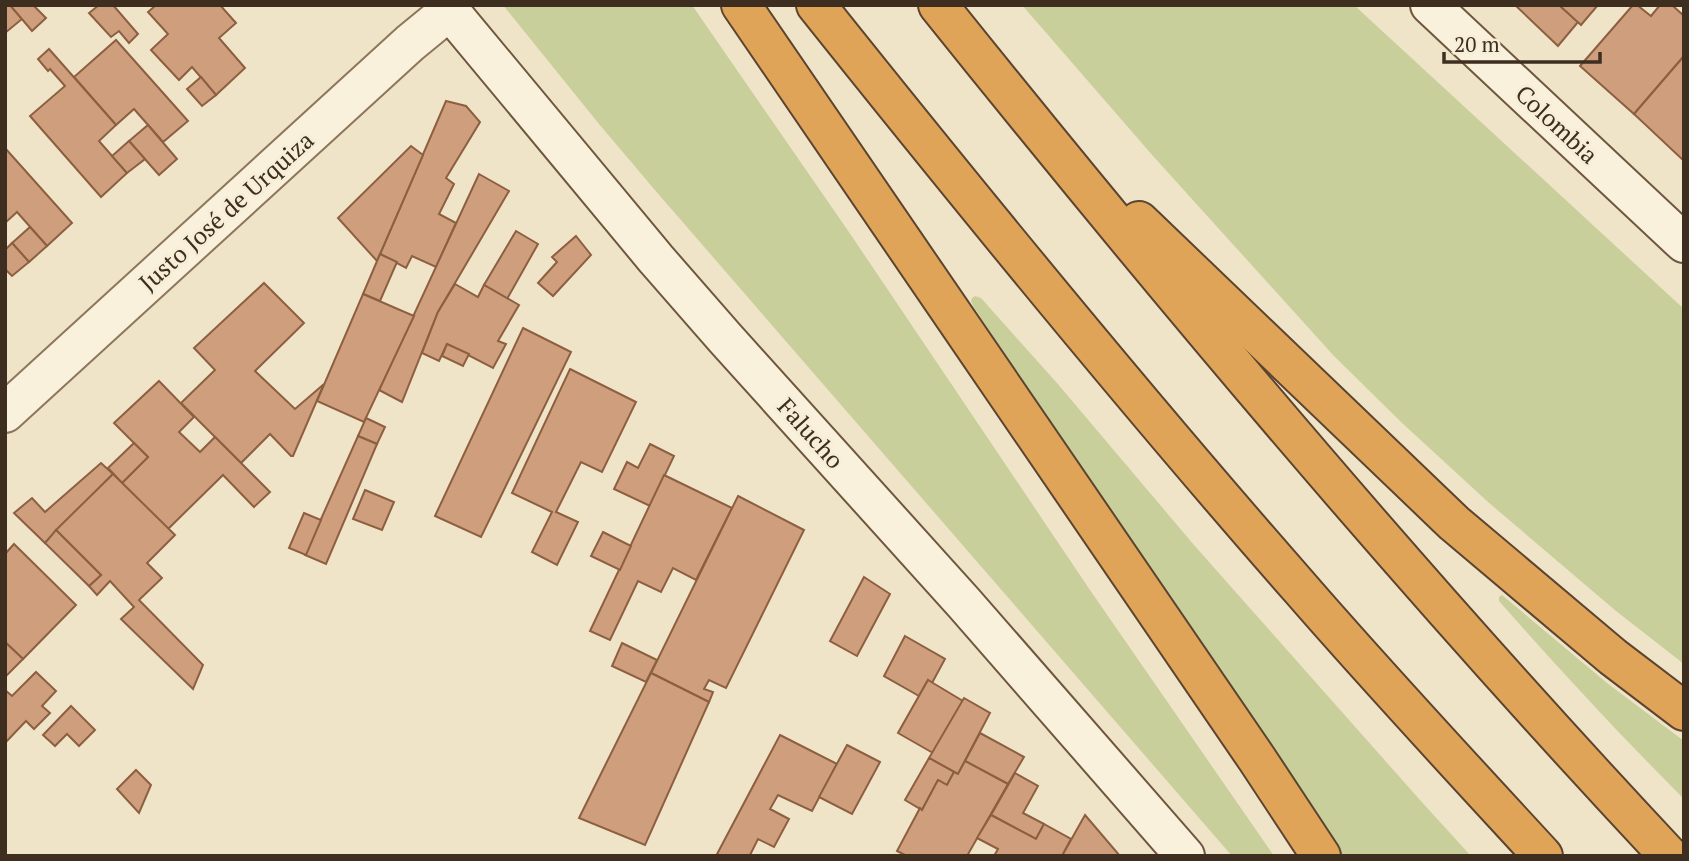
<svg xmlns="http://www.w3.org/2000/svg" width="1689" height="861" viewBox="0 0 1689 861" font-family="'PT Serif',serif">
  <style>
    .green { fill: #c9cf9b }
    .building { fill: #cf9f7d; stroke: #8d5f41; stroke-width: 2 }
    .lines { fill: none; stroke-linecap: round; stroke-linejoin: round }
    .street-casing { stroke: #8d765c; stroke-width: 42 }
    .secondary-casing { stroke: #6f573f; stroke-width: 42 }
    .highway-casing { stroke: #5b4430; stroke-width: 42 }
    .street { stroke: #faf1dc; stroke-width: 38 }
    .secondary { stroke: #faf1dc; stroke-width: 38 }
    .highway { stroke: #e0a458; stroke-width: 38 }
    .labels { text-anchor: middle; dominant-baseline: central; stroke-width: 6; stroke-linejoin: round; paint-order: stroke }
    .street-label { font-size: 24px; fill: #3d2e20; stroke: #f7eed8 }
  </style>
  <rect width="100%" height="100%" fill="#f0e4c8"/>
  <g class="green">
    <path d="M503,5H692L851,235L1090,590L1274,856H1232L654,189L599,124Z"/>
    <path d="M1022,5H1354L1684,309V664L1616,611L1488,502L1401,422L1333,355L1153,156Z"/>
    <path d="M975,296L981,298L1057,383L1194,545L1420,800L1471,856H1343L1143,562L973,306L971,301L972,298Z"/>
    <path d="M1502,595L1607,683L1684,741V799C1620,735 1559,669 1499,601V597Z"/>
  </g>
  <g class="building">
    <path d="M5,5H10L22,19L5,33Z"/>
    <path d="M10,5H37L35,7L46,18L32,31Z"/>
    <path d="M99,5H113L138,34L129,43L119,31L111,37L89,13Z"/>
    <path d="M156,5H220L236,23L219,38L245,68L216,95L192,67L179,80L151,50L168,34L148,12Z"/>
    <path d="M1515,5H1559L1578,22L1558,46Z"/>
    <path d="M1559,5H1598L1581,25Z"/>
    <path d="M1633,5H1637L1651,16L1660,5H1672L1684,16V56L1634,114L1580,66Z"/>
    <path d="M116,40L188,121L163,142L134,109L116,125L74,77Z"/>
    <path d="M49,49L116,125L99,141L127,173L101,197L30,116L65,86L50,69L48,71L38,59Z"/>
    <path d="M1684,56V161L1634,114Z"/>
    <path d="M201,77L216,95L202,106L187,89Z"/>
    <path d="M446,101L466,106L480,122L446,178L454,184L439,214L456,223L436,267L412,256L406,268L380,254Z"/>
    <path d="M148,125L177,159L159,175L129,141Z"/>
    <path d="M129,141L145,159L127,173L112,156Z"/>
    <path d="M411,146L423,155L377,261L338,218Z"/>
    <path d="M5,148L72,223L47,246L17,212L5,223Z"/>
    <path d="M479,174L509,191L438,312L402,402L379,390Z"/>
    <path d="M30,227L47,246L29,262L12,243Z"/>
    <path d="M516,231L538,244L507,299L484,285Z"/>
    <path d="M576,236L591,255L553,296L538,283L557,262L552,257Z"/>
    <path d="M12,243L29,262L12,276L5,269V250Z"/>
    <path d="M380,254L397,262L380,301L363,294Z"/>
    <path d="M264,283L304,323L255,371L295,409L324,384L293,456H291L270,434L241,463L181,403L215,370L194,348Z"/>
    <path d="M455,284L478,297L484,285L519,305L498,341L506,344L493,368L447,344L439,361L422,353L438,312Z"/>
    <path d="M363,294L414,316L364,422L317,401Z"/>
    <path d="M523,328L571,352L481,537L435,516Z"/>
    <path d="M447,344L469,354L463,366L442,356Z"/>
    <path d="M570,369L636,402L602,472L581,462L556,512L578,522L557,565L532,552L552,512L512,493Z"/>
    <path d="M159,381L194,417L179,432L200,452L215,437L270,492L254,507L223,475L168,529L122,483L148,457L114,423Z"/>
    <path d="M366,418L385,427L377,444L358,436Z"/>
    <path d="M358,436L377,444L326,564L305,555Z"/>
    <path d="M134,443L148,457L122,483L108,468Z"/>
    <path d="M650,444L674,456L650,506L614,489L627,462L638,468Z"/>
    <path d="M101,463L113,474L45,543L14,513L32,498L45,512Z"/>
    <path d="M113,474L175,535L147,563L162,578L139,600L203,665L193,689L121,619L134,607L110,581L97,595L89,586L101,575L56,530Z"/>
    <path d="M664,475L732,508L696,580L673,568L661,592L638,581L610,640L590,631Z"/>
    <path d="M365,490L394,502L382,530L353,519Z"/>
    <path d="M738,496L804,530L726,688L709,680L704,689L713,692L709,702L651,673Z"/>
    <path d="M304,513L321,520L306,555L289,548Z"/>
    <path d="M56,530L101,575L89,586L45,543Z"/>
    <path d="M603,532L631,546L620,570L591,556Z"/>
    <path d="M14,544L76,605L23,659L5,642V554Z"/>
    <path d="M864,577L890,594L857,656L830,641Z"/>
    <path d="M905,636L945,659L932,683L928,680L919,696L884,676Z"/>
    <path d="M5,642L23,659L5,677Z"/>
    <path d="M622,643L657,660L646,682L612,666Z"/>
    <path d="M36,672L56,691L42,706L50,713L34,729L26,721L5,743V690L12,696Z"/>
    <path d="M651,673L709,702L645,845L579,818Z"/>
    <path d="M928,680L963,701L933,753L898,733Z"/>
    <path d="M964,698L990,713L958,774L929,758Z"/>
    <path d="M71,706L95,730L79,746L67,734L55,746L43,735Z"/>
    <path d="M980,733L1024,757L1008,784L965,761Z"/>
    <path d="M780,735L837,764L812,811L778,795L770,809L789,819L774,847L758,839L750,855L751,856H716Z"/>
    <path d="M847,745L880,762L852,814L819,797Z"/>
    <path d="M929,758L954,772L947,785L938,780L922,810L905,800Z"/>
    <path d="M965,761L1008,784L967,856H907L897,851L920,808L922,810L938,780L947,785L954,772L958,774Z"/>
    <path d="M136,770L151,785L139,813L117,789Z"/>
    <path d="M1015,773L1038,786L1023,813L1044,824L1036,839L991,815Z"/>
    <path d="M991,815L1036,839L1044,824L1071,839L1062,856H994L998,849L977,838Z"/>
    <path d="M1085,815L1120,856H1062Z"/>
  </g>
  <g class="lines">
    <defs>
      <path id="street" d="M5,413L410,43L449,11"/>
      <g id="secondary">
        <path d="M445,5L656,259L725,338L964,603L1185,856"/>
        <path d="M1430,5L1684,243"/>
      </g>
      <g id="highway">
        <path d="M741,5L1257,759L1321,856"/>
        <path d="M816,5C974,203 1134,399 1301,589C1380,680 1462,768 1543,856"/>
        <path d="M938,5C1172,297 1413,583 1669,856"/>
        <path d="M1139,221L1454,523L1613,657L1684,711"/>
      </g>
    </defs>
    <use href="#street" class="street-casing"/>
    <use href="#secondary" class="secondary-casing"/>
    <use href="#highway" class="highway-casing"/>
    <use href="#street" class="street"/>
    <use href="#secondary" class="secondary"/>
    <use href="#highway" class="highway"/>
  </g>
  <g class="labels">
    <g class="street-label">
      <text transform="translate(1557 124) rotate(43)">Colombia</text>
      <text transform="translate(226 211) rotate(-42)">Justo José de Urquiza</text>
      <text transform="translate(811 433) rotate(48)">Falucho</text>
    </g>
  </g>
  <rect width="1689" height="861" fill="none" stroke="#3d2e20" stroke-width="14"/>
  <path d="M1444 52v10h156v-10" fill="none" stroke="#3d2e20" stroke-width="3.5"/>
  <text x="1454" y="52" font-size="21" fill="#3d2e20" stroke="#f7eed8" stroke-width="5" paint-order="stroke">20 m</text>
</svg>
